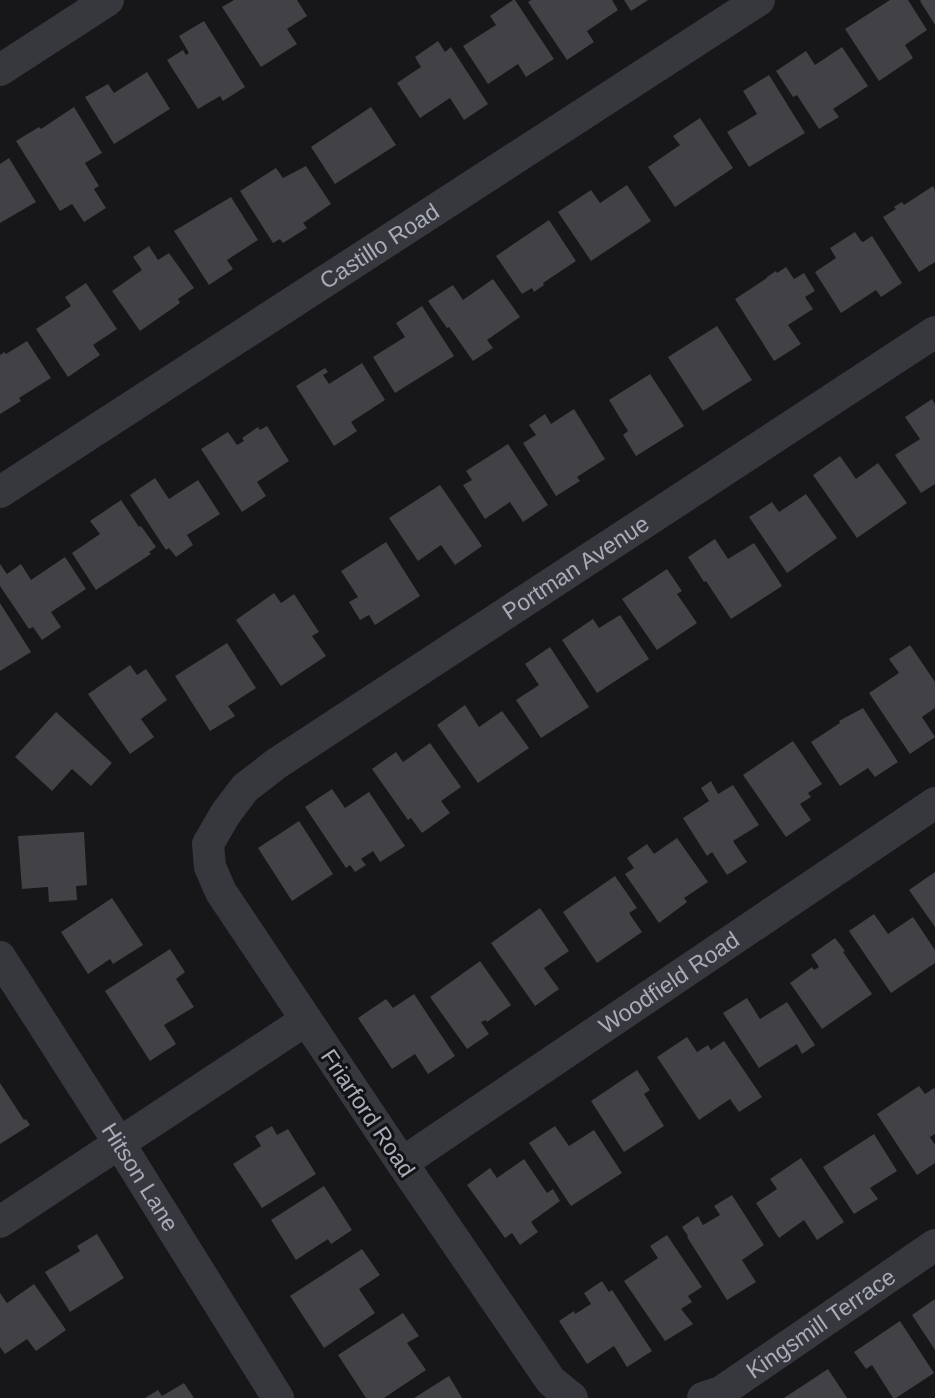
<svg xmlns="http://www.w3.org/2000/svg" width="935" height="1398" viewBox="0 0 935 1398" font-family="Arial,sans-serif">
  <style>
    .building { fill: #414146 }
    .lines { fill: none; stroke-linecap: round; stroke-linejoin: round }
    .minor { stroke: #37383e; stroke-width: 32 }
    .labels { text-anchor: middle; dominant-baseline: central; stroke-width: 6; stroke-linejoin: round; paint-order: stroke }
    .street-label { font-size: 23px; fill: #a8acb9; stroke: #121214 }
  </style>
  <rect width="100%" height="100%" fill="#171719"/>
  <g class="building">
    <path d="M234,0H297L307,16L287,29L297,44L261,67L222,7Z"/>
    <path d="M513,0H515L554,59L526,77L518,64L488,84L463,46L496,25L490,16Z"/>
    <path d="M531,0H612L618,10L587,31L594,42L567,60L528,2Z"/>
    <path d="M624,0H648L631,11Z"/>
    <path d="M890,0H908L927,30L905,45L913,58L879,81L845,29Z"/>
    <path d="M921,0H935V25L920,1Z"/>
    <path d="M204,21L245,87L223,101L220,96L198,109L167,60L183,50L186,55L189,53L179,36Z"/>
    <path d="M438,41L445,52L451,47L488,104L464,120L450,98L420,118L397,83L421,67L415,57Z"/>
    <path d="M842,47L868,86L833,109L839,117L819,129L797,95L793,97L776,71L806,51L815,65Z"/>
    <path d="M147,72L170,109L114,144L85,97L108,84L114,93Z"/>
    <path d="M769,75L805,133L749,167L727,132L757,114L743,91Z"/>
    <path d="M74,107L102,153L85,163L99,186L94,189L106,208L84,222L72,204L60,211L16,141L39,127L41,129Z"/>
    <path d="M371,107L396,145L335,184L311,147Z"/>
    <path d="M700,118L733,168L675,207L648,167L680,145L673,136Z"/>
    <path d="M9,158L36,202L0,223V164Z"/>
    <path d="M306,166L331,204L303,223L307,228L283,243L280,239L273,243L240,191L276,168L283,178Z"/>
    <path d="M627,185L651,221L591,261L558,212L591,190L600,203Z"/>
    <path d="M933,186L935,190V262L919,272L883,217L896,209L894,207L902,202L904,205Z"/>
    <path d="M231,197L258,240L227,260L233,269L209,285L174,231Z"/>
    <path d="M549,220L576,261L543,283L544,285L534,292L532,288L522,294L496,256Z"/>
    <path d="M855,232L861,241L863,242L872,236L902,283L881,297L876,290L841,313L815,272L836,258L830,248Z"/>
    <path d="M149,246L158,260L169,253L194,288L178,299L180,303L140,331L112,291L142,270L133,257Z"/>
    <path d="M786,267L794,279L804,273L815,291L805,297L813,309L788,325L801,344L774,361L735,299L767,278V277L776,271L777,273Z"/>
    <path d="M493,279L520,317L487,340L493,348L473,361L449,327L447,328L428,301L453,285L463,300Z"/>
    <path d="M86,283L117,329L93,345L100,355L68,377L36,329L71,306L65,297Z"/>
    <path d="M422,306L454,356L395,393L373,357L405,337L396,323Z"/>
    <path d="M717,326L752,380L703,411L668,357Z"/>
    <path d="M27,341L51,378L19,398L21,401L0,414V355L4,352L6,354Z"/>
    <path d="M362,363L385,400L351,422L357,431L334,446L296,386L325,368L328,372L323,375L329,384Z"/>
    <path d="M650,374L684,426L636,456L623,435L628,431L609,400Z"/>
    <path d="M932,399L935,404V484L921,493L895,455L920,439L905,417Z"/>
    <path d="M574,409L605,459L577,477L580,481L556,496L523,443L536,435L529,425L545,414L551,424Z"/>
    <path d="M267,426L289,461L257,482L266,496L242,512L201,449L228,432L237,445L244,441L242,438L258,427L260,430Z"/>
    <path d="M508,444L548,505L523,522L510,502L485,519L463,485L472,480L466,471Z"/>
    <path d="M840,456L856,479L878,463L907,503L857,538L813,475Z"/>
    <path d="M155,478L169,499L198,480L220,514L187,535L193,545L176,557L169,548L166,550L130,495Z"/>
    <path d="M440,485L482,546L455,565L441,545L418,561L389,518Z"/>
    <path d="M806,494L837,538L787,573L749,517L772,502L779,512Z"/>
    <path d="M121,500L139,527L141,526L156,547L149,552L151,554L96,590L72,553L100,534L90,521Z"/>
    <path d="M715,539L728,559L754,543L782,586L731,619L706,581L704,582L688,557Z"/>
    <path d="M386,542L420,596L375,625L369,615L360,620L349,602L358,597L341,571Z"/>
    <path d="M65,557L86,589L51,612L61,627L42,640L33,627L29,629L0,586V564L7,574L21,564L31,580Z"/>
    <path d="M667,569L682,591L677,594L697,623L657,650L622,599Z"/>
    <path d="M274,593L281,603L294,594L319,632L312,636L326,656L281,686L236,620Z"/>
    <path d="M0,603L31,652L0,671Z"/>
    <path d="M620,615L649,659L597,693L562,640L593,619L599,628Z"/>
    <path d="M227,643L256,688L228,706L235,716L210,731L175,676Z"/>
    <path d="M910,645L935,682V708L922,717L935,737L910,754L869,693L899,673L889,659Z"/>
    <path d="M550,647L589,707L541,738L516,700L539,685L525,664Z"/>
    <path d="M130,665L137,675L146,669L167,700L141,719L154,737L130,754L88,694Z"/>
    <path d="M465,705L479,727L502,711L529,748L478,783L437,725Z"/>
    <path d="M863,708L898,762L875,777L868,768L840,786L811,742L840,723L839,721Z"/>
    <path d="M56,712L112,763L91,786L72,769L52,791L15,757Z"/>
    <path d="M793,741L822,784L808,793L811,797L800,804L811,820L786,837L743,775Z"/>
    <path d="M430,743L461,787L441,801L450,813L422,833L411,818L408,820L372,769L396,752L403,762Z"/>
    <path d="M711,781L718,794L733,785L759,825L733,841L747,862L727,875L712,852L707,856L683,818L709,801L701,788Z"/>
    <path d="M332,789L345,808L369,792L405,846L380,862L373,851L361,859L366,865L355,872L350,865L346,868L305,807Z"/>
    <path d="M299,821L333,874L292,901L258,848Z"/>
    <path d="M84,832L87,885L76,886L77,900L49,902L48,887L22,889L18,836Z"/>
    <path d="M677,838L708,882L684,898L687,902L659,923L625,874L634,868L627,858L647,844L654,854Z"/>
    <path d="M935,872V927L909,890Z"/>
    <path d="M615,876L637,908L629,913L642,932L597,963L563,912Z"/>
    <path d="M112,898L143,945L113,964L110,959L88,974L61,932Z"/>
    <path d="M540,908L569,951L544,968L559,989L535,1006L491,943Z"/>
    <path d="M874,914L888,934L913,917L935,950V963L891,993L849,931Z"/>
    <path d="M835,938L845,951L843,952L872,994L822,1029L790,983L812,967L814,970L819,967L811,955Z"/>
    <path d="M170,949L185,972L176,979L194,1007L164,1025L176,1044L150,1061L105,991Z"/>
    <path d="M480,961L511,1005L487,1022L486,1020L481,1022L489,1034L467,1049L430,997Z"/>
    <path d="M414,994L455,1056L428,1074L415,1054L392,1069L358,1018L386,999L393,1008Z"/>
    <path d="M747,998L760,1019L787,1002L815,1045L802,1054L797,1044L759,1068L723,1013Z"/>
    <path d="M687,1037L697,1052L708,1045L711,1050L724,1041L762,1097L739,1112L730,1099L699,1120L657,1057Z"/>
    <path d="M637,1070L650,1090L644,1094L664,1126L624,1152L591,1101Z"/>
    <path d="M0,1083L24,1120L26,1119L30,1125L0,1144Z"/>
    <path d="M919,1086L925,1094L934,1088L935,1090V1134L930,1137L935,1145V1163L917,1175L877,1114Z"/>
    <path d="M272,1126L277,1135L288,1129L316,1174L262,1208L233,1164L261,1146L255,1136Z"/>
    <path d="M555,1126L569,1146L594,1130L622,1173L571,1206L529,1143Z"/>
    <path d="M874,1134L897,1171L870,1188L878,1199L854,1214L823,1167Z"/>
    <path d="M801,1158L844,1222L817,1240L804,1220L779,1238L756,1203L777,1189L770,1179Z"/>
    <path d="M524,1159L547,1193L553,1189L560,1201L531,1222L538,1232L520,1245L512,1233L505,1238L467,1185L490,1168L497,1178Z"/>
    <path d="M324,1186L352,1230L331,1244L328,1239L296,1260L271,1220Z"/>
    <path d="M732,1195L764,1245L742,1260L756,1282L727,1300L687,1237L688,1236L682,1227L698,1216L703,1225L720,1215L714,1206Z"/>
    <path d="M97,1234L124,1278L70,1312L45,1272L80,1251L77,1246Z"/>
    <path d="M667,1235L702,1287L688,1296L692,1302L681,1309L693,1324L665,1341L624,1281L658,1258L650,1246Z"/>
    <path d="M362,1249L380,1275L359,1289L375,1313L324,1348L290,1296Z"/>
    <path d="M602,1281L609,1292L612,1290L652,1351L627,1367L614,1346L587,1364L559,1321L574,1311L575,1314L591,1304L584,1293Z"/>
    <path d="M34,1284L66,1330L36,1351L27,1339L5,1354L0,1347V1293L7,1303Z"/>
    <path d="M935,1299V1350L912,1315Z"/>
    <path d="M403,1313L419,1336L407,1343L426,1370L384,1398H366L338,1355Z"/>
    <path d="M900,1321L934,1373L896,1398H893L872,1365L866,1369L854,1352Z"/>
    <path d="M828,1369L847,1398H784Z"/>
    <path d="M449,1376L462,1398H414Z"/>
    <path d="M184,1383L194,1398H145L158,1390L162,1396Z"/>
  </g>
  <g class="lines">
    <g class="minor">
      <path d="M0,70L108,0"/>
      <path id="s1" d="M0,492L759,0"/>
      <path id="s2" d="M0,957L119,1143L278,1398"/>
      <path id="s3" d="M402,1163L935,803"/>
      <path d="M0,1222L306,1020"/>
      <path id="s4" d="M572,1398L551,1381L402,1163L221,892L210,867L208,844L226,813L245,788L276,764L935,332"/>
      <path id="s5" d="M703,1398L721,1392L935,1245"/>
    </g>
  </g>
  <g class="labels">
    <g class="street-label">
      <text stroke="none"><textPath href="#s1" startOffset="452">Castillo Road</textPath></text>
      <text stroke="none"><textPath href="#s4" startOffset="1132">Portman Avenue</textPath></text>
      <text stroke="none"><textPath href="#s3" startOffset="322">Woodfield Road</textPath></text>
      <text transform="translate(368 1113) rotate(56)">Friarford Road</text>
      <text stroke="none"><textPath href="#s2" startOffset="261">Hitson Lane</textPath></text>
      <text stroke="none"><textPath href="#s5" startOffset="140">Kingsmill Terrace</textPath></text>
    </g>
  </g>
</svg>
